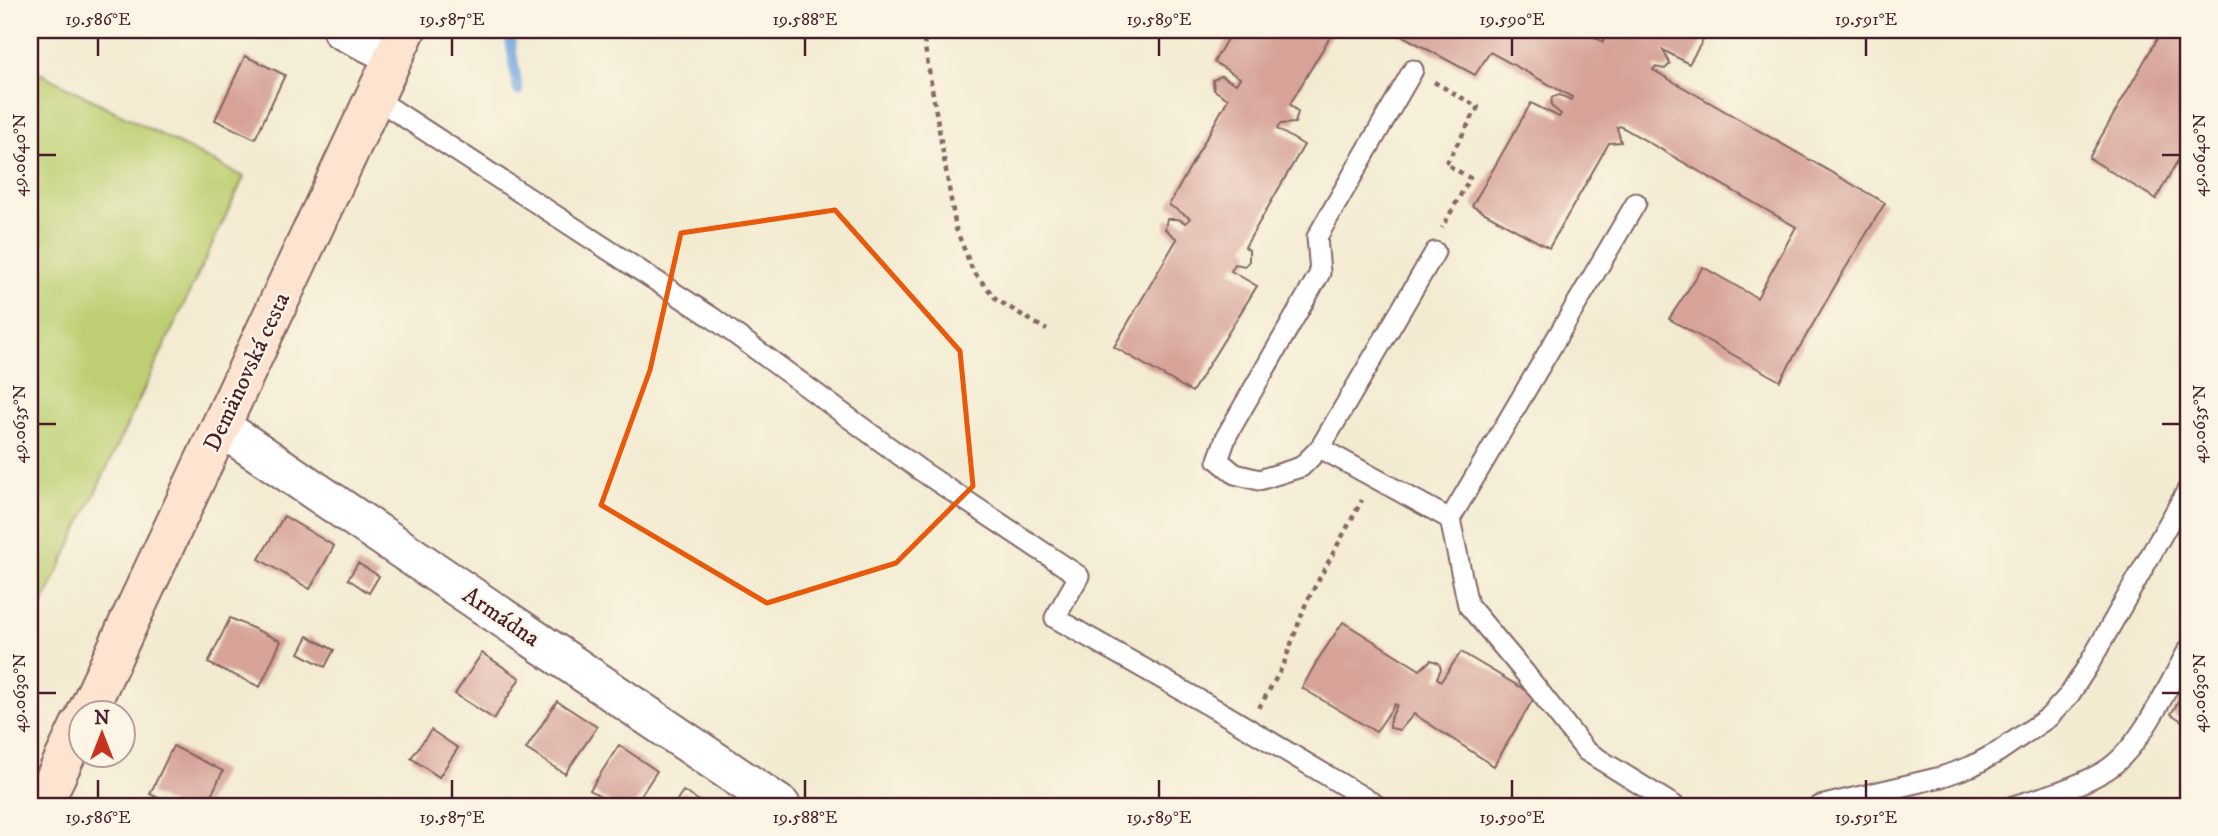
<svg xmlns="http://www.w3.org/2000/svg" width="2218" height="836" viewBox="0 0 2218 836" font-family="'IM FELL DW Pica',serif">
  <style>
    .green { fill: #bdcf72; stroke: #84774e; stroke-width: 2 }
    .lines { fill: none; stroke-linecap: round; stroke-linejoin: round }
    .stream { stroke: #72a7df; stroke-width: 10 }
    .building { fill: #d7a399 }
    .lane-casing { stroke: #856665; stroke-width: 23 }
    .street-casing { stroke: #856665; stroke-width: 42 }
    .secondary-casing { stroke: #856665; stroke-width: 42 }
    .path { stroke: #856665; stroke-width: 4.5; stroke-dasharray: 5 5; stroke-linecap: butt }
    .lane { stroke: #fff; stroke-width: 19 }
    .street { stroke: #fff; stroke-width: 38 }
    .secondary { stroke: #fde4d1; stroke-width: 38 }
    .marked { fill: none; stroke: #e8590c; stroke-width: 5; stroke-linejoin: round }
    .ticks { fill: none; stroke: #4a1f2b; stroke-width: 2.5 }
    .labels { text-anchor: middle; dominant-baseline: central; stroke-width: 5; stroke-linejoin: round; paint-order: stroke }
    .street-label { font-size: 24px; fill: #4a1f2b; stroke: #fcf5e5 }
    .neatline { fill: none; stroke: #4a1f2b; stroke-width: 2.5 }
    .ticks-label { font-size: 18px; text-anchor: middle; fill: #4a1f2b }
  </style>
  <rect width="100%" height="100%" fill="#fcf5e5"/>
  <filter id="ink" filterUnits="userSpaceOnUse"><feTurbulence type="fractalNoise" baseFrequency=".0143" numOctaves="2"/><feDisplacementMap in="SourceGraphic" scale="14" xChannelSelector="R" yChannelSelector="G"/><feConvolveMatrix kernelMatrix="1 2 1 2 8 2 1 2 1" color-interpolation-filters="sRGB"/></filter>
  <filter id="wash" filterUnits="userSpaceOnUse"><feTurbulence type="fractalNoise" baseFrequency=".00686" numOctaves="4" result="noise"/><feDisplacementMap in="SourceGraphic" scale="28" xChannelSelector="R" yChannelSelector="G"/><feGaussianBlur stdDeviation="1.57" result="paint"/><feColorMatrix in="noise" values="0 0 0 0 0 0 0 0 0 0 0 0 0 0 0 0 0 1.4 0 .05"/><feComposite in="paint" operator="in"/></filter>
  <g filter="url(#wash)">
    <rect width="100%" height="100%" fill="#f3ebd1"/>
    <path class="green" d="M30,68L244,177L30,631Z"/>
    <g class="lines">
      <path class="stream" d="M511,30L510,39L518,91"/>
    </g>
    <g id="blocks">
      <g class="building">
        <path d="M1232,30H1334L1290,104L1298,112L1295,123L1280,124L1277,129L1304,145L1245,247L1249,250V261L1245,266L1235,264L1231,271L1257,286L1192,392L1114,347L1177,239L1165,229L1167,219H1178L1186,223L1190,218L1169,205L1228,99L1214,90L1213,80L1221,76L1236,84L1240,78L1214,62Z"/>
        <path d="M1401,30H1583L1603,42L1604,38L1596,30H1709L1689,64L1663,50L1670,64L1665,69L1655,67L1653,70L1885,203L1842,274L1780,381L1669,319L1703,267L1757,298L1796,227L1620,126L1617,128L1621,142L1609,143L1549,248L1472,206L1531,103L1559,117L1561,114L1551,106L1552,97L1560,95L1571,100L1572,97L1490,52L1475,75L1399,34Z"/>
        <path d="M2162,30H2188V142L2156,199L2089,158Z"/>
        <path d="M245,56L285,75L255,139L215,120Z"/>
        <path d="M284,516L334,546L310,589L259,559Z"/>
        <path d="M358,563L379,576L369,593L348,579Z"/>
        <path d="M230,618L281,641L260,687L208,663Z"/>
        <path d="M1343,622L1420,670L1431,660L1439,663L1441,669L1437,678L1441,681L1461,652L1535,696L1494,766L1414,714L1400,730L1390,728V720L1397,705L1395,704L1376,732L1302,688L1317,661Z"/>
        <path d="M308,636L334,650L325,667L299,653Z"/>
        <path d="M482,653L520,678L494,719L455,694Z"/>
        <path d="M2188,685V725L2171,714Z"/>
        <path d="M557,701L597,727L565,774L526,749Z"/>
        <path d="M431,730L458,748L439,777L411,758Z"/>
        <path d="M619,745L657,771L634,806H615L590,790Z"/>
        <path d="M173,746L223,771L206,806H176L150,794Z"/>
        <path d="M683,791L708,806H673Z"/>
      </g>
    </g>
  </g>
  <g filter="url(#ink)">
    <use href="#blocks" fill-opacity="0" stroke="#856665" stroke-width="2"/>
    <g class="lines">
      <defs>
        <g id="lane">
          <path d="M1413,70L1317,237L1320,273L1227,435L1218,460L1235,474L1259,480L1301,467L1320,448L1435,252"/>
          <path d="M375,98L713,318L920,470L1079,576L1055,618L1224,714L1378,806"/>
          <path d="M1320,448L1450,519L1636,203"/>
          <path d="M1450,519L1468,605L1525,673L1586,751L1675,806"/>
          <path d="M1820,806L1941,777L1972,766L1998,752L2049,717L2070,694L2089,664L2188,489"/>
          <path d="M2013,806C2044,797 2075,788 2103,772C2139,752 2168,686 2188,650"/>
        </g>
        <g id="street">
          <path d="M342,30L394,55"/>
          <path d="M221,427L781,806"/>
        </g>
        <g id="secondary">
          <path d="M86,714L406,30"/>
          <path d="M42,806L80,725"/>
        </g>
      </defs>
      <use href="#lane" class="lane-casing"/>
      <use href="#street" class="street-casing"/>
      <use href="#secondary" class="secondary-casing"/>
      <g class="path">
        <path d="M922,30L956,229L973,271L997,300L1047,330"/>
        <path d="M1434,82L1478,107L1446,164L1470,178L1442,228"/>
        <path d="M1259,708L1283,666L1306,603L1362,500"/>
      </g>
      <use href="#lane" class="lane"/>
      <use href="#street" class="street"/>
      <use href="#secondary" class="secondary"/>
    </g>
  </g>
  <path class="marked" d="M835,210L960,351L973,486L896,563L767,603L601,505L650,370L681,233Z"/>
  <path class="ticks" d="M98,38V56M452,38V56M805,38V56M1159,38V56M1512,38V56M1866,38V56M38,155H56M2162,155H2180M38,424H56M2162,424H2180M38,693H56M2162,693H2180M98,780V798M452,780V798M805,780V798M1159,780V798M1512,780V798M1866,780V798"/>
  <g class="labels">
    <g class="street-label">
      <text transform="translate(247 372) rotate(-65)">Demänovská cesta</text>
      <text transform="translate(501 617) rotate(34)">Armádna</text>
    </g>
  </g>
  <rect width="2218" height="836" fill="none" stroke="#fcf5e5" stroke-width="77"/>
  <g transform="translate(102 734)"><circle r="33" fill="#fcf5e5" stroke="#b59f9b" stroke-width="2"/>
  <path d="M0-5L12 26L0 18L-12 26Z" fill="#c8321e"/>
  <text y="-10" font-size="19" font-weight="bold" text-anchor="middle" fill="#4a1f2b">N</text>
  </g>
  <rect x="38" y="38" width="2142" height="760" class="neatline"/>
  <g class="ticks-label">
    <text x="98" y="25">19.586°E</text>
    <text x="452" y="25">19.587°E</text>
    <text x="805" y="25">19.588°E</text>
    <text x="1159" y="25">19.589°E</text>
    <text x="1512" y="25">19.590°E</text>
    <text x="1866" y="25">19.591°E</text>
    <text transform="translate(19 155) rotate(-90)" y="6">49.0640°N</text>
    <text transform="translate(2199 155) rotate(-90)" y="6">49.0640°N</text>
    <text transform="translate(19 424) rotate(-90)" y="6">49.0635°N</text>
    <text transform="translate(2199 424) rotate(-90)" y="6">49.0635°N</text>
    <text transform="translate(19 693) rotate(-90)" y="6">49.0630°N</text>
    <text transform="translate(2199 693) rotate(-90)" y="6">49.0630°N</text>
    <text x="98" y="823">19.586°E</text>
    <text x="452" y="823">19.587°E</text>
    <text x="805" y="823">19.588°E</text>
    <text x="1159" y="823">19.589°E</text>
    <text x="1512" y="823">19.590°E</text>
    <text x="1866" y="823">19.591°E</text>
  </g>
</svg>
